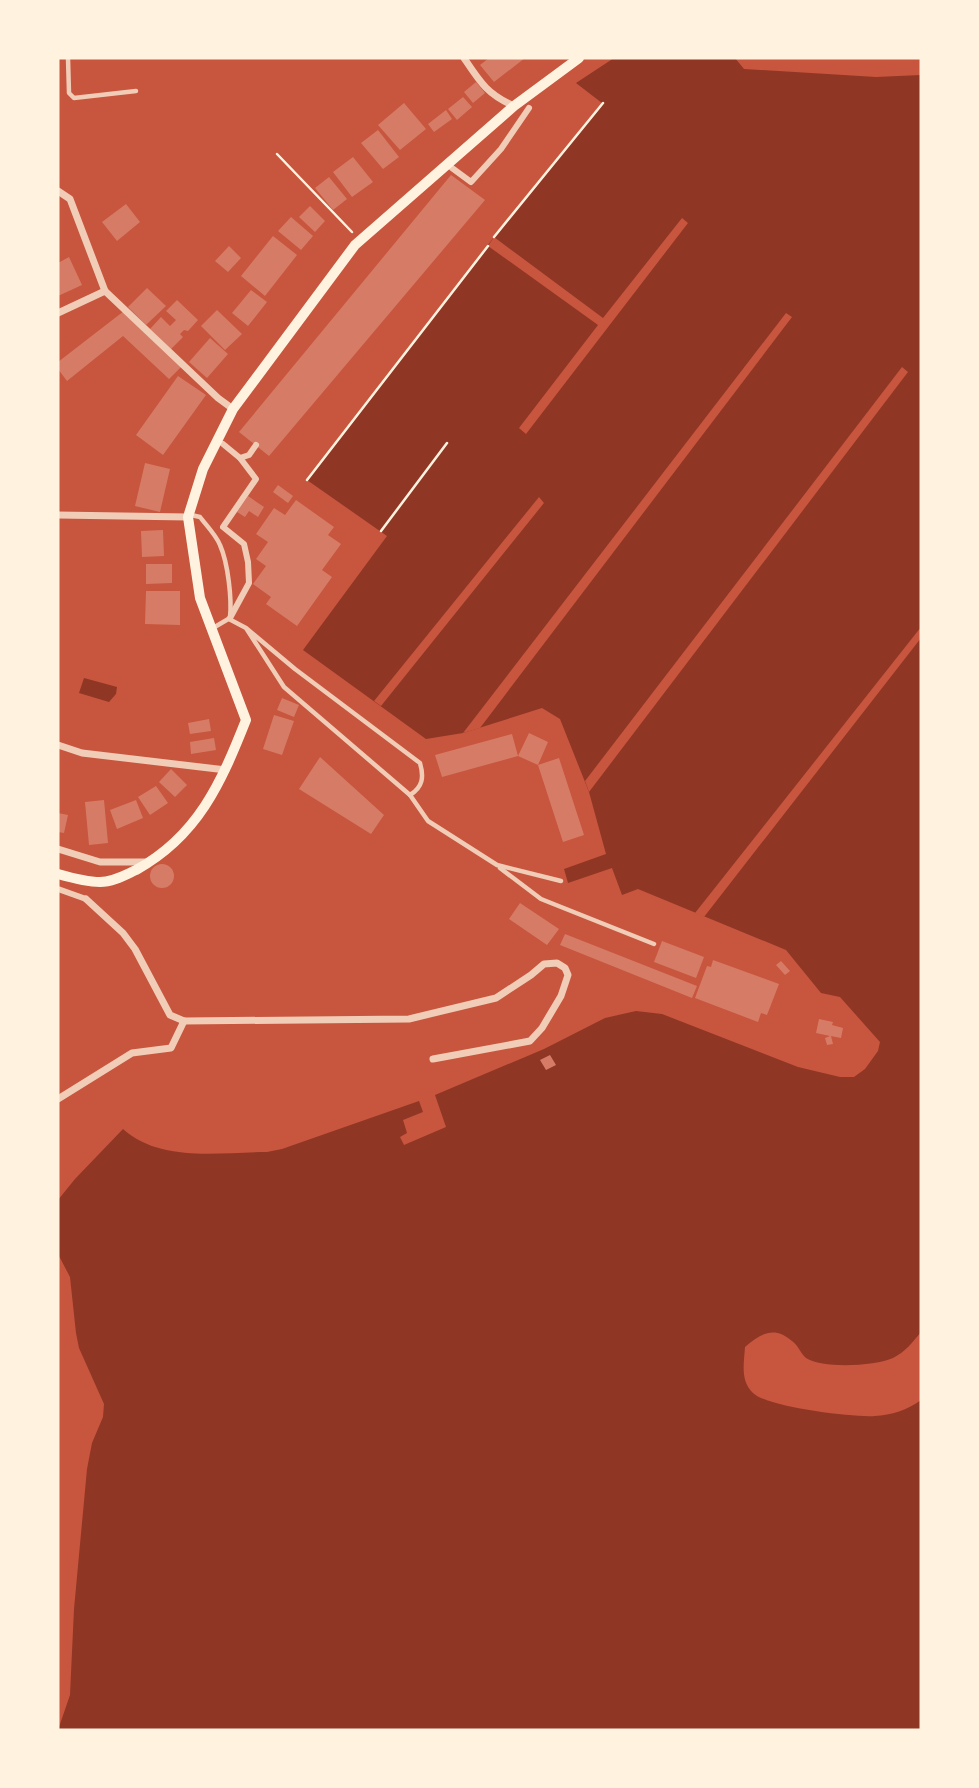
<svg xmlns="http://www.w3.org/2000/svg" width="979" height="1788" viewBox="0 0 979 1788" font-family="'PT Sans Narrow',sans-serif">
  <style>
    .water { fill: #8f3625 }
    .pier { fill: #c8553d }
    .building { fill: #d67c66 }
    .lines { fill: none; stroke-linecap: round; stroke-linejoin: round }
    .path { stroke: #fff3e0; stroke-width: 2.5 }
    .service { stroke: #f1ccb7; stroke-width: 4.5 }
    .pedestrian { stroke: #f1ccb7; stroke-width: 6 }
    .minor { stroke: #f1ccb7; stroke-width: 7 }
    .secondary { stroke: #fff3e0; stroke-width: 10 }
  </style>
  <rect width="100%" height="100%" fill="#c8553d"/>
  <g class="water">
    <path d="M614,58H735L744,69L876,77L921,75V1332C912,1343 905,1352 893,1358C875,1366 823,1369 806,1358C801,1354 798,1345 792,1341C774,1325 760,1334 745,1347C744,1363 740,1381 753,1393C767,1407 854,1418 875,1416C891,1415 908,1410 921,1400V1730H58L70,1695L74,1609L87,1469L92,1443L103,1417L104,1404L79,1348L76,1333L70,1277L58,1254V1200L75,1179L123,1129C161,1163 219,1152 267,1152L282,1149L419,1101L423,1112L403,1120L407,1133L400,1137L404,1145L446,1127L435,1095L544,1049L605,1018L636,1011L662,1014L798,1067L840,1077H854L865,1069L878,1051L880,1042L840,997L821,993L786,950L638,889L622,895L612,868L568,883L564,869L606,854L589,792L560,719L542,708L463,733L426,739L303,650L387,536L307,480L494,237L602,103L576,83Z"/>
    <path d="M84,678L117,687L116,694L109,702L79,693Z"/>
  </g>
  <g class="pier">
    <path d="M682,218L688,223L526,434L519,428L598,325L488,246L494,237L603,318Z"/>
    <path d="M786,313L792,317L480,728L463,733Z"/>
    <path d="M902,367L908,372L589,792L585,781Z"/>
    <path d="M539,497L544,503L381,706L374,701Z"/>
    <path d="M921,627V638L704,917L695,913Z"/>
  </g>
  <g class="building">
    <path d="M489,58H525L494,82L480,65Z"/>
    <path d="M476,82L485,93L473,103L464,92Z"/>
    <path d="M463,97L472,107L457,120L448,109Z"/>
    <path d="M404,103L426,129L400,150L378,125Z"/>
    <path d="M446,110L452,119L434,132L428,124Z"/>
    <path d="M378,130L399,157L383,169L361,143Z"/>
    <path d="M353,157L373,182L352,197L333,172Z"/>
    <path d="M451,175L485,200L269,456L239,432Z"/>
    <path d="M329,177L347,199L333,210L315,188Z"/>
    <path d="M126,204L140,222L117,241L102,222Z"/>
    <path d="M310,206L325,221L315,232L299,217Z"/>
    <path d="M291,217L313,236L301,250L278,231Z"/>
    <path d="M273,236L297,255L265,296L241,276Z"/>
    <path d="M229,246L241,258L228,272L215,261Z"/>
    <path d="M69,257L82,285L58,296V263Z"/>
    <path d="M147,288L166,306L146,325L128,307Z"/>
    <path d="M251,290L267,302L248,326L232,313Z"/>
    <path d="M177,300L198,320L188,331L184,330L180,334L183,337L171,349L150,329L161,317L170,326L176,320L166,311Z"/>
    <path d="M217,310L242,334L225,350L201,326Z"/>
    <path d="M124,311L181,367L169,379L123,336L67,381L58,369V362Z"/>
    <path d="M210,338L228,354L207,378L189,362Z"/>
    <path d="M178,376L206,395L163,455L136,435Z"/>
    <path d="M145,463L170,469L160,512L135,506Z"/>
    <path d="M278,485L293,496L288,503L273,492Z"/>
    <path d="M248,496L264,507L258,517L249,511L245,517L237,512Z"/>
    <path d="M296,500L334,527L328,535L341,544L322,570L332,577L297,626L266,604L271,597L253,584L266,566L256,559L268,542L256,534L274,508L285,515Z"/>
    <path d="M163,530L164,556L142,557L141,531Z"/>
    <path d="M146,564H172V583L146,584Z"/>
    <path d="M146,591H180V625L145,624Z"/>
    <path d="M282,698L299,705L294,717L277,710Z"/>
    <path d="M274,715L294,721L282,755L263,749Z"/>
    <path d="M209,719L211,731L190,734L188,723Z"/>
    <path d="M529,733L548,742L538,765L559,758L584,835L563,842L538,765L518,756Z"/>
    <path d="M512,734L518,756L442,777L435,755Z"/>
    <path d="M214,738L216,750L191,754L190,742Z"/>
    <path d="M320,757L384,815L371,834L299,789Z"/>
    <path d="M171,769L187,785L175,797L159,782Z"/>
    <path d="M156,786L168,803L150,815L138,797Z"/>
    <path d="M104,800L108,843L89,845L85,802Z"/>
    <path d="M136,800L143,818L117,829L110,810Z"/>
    <path d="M58,813L68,815L64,833L58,832Z"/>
    <circle cx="162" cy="876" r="12"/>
    <path d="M520,903L559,929L547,945L509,919Z"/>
    <path d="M565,934L697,986L692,998L560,945Z"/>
    <path d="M662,941L704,957L696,978L654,962Z"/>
    <path d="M713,960L779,984L767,1015L761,1013L758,1022L695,998L707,966L711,967Z"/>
    <path d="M781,961L790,971L785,975L776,965Z"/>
    <path d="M819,1019L833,1022L832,1025L843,1028L841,1038L831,1036L833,1044L827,1045L825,1038L830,1036L816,1033Z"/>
    <path d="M550,1055L556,1065L546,1070L540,1060Z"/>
  </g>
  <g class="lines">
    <g class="path">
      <path d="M277,154L352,232"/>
      <path d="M494,237L603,103"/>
      <path d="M307,480L488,246"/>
      <path d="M381,531L447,443"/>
    </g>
    <g class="service">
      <path d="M68,58L69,93L74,98L136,91"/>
      <path d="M191,515L200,517C206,525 216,535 220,545C228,563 232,599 230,618L213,628"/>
      <path d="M229,619L246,628L295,669L420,763C424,777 423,787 410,795L284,687L246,628"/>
      <path d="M410,795L428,821L497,865L561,881"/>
      <path d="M500,868L541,899L654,944"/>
    </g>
    <g class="pedestrian">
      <path d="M452,168L471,182L501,149L529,108"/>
      <path d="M223,444L240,458L249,455L256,445"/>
      <path d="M230,618L249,583L248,562L244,544L223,527L256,479L240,458"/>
      <path d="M58,889L86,899"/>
    </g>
    <g class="minor">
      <path d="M464,58C480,82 487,94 514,106"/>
      <path d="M58,191L70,199L105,291L218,398L233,409"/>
      <path d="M58,313L105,291"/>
      <path d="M58,515L188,517"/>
      <path d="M58,745L82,753L226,770"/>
      <path d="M58,849L100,862H145"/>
      <path d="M86,899L123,933L135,949L170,1015L184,1021L409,1019L496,998L531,975L544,964L557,963L565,968L568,975L561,996L542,1028L530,1041L433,1059"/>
      <path d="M58,1099L132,1053L171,1048L184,1021"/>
    </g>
    <path class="secondary" d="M58,874C72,878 86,882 100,882C113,882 125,875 136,870C198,836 221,783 246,720L200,598L188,517L203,469L233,409L355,245L514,106L579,58"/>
  </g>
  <rect width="979" height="1788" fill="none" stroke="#fff3e0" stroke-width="119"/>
</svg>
